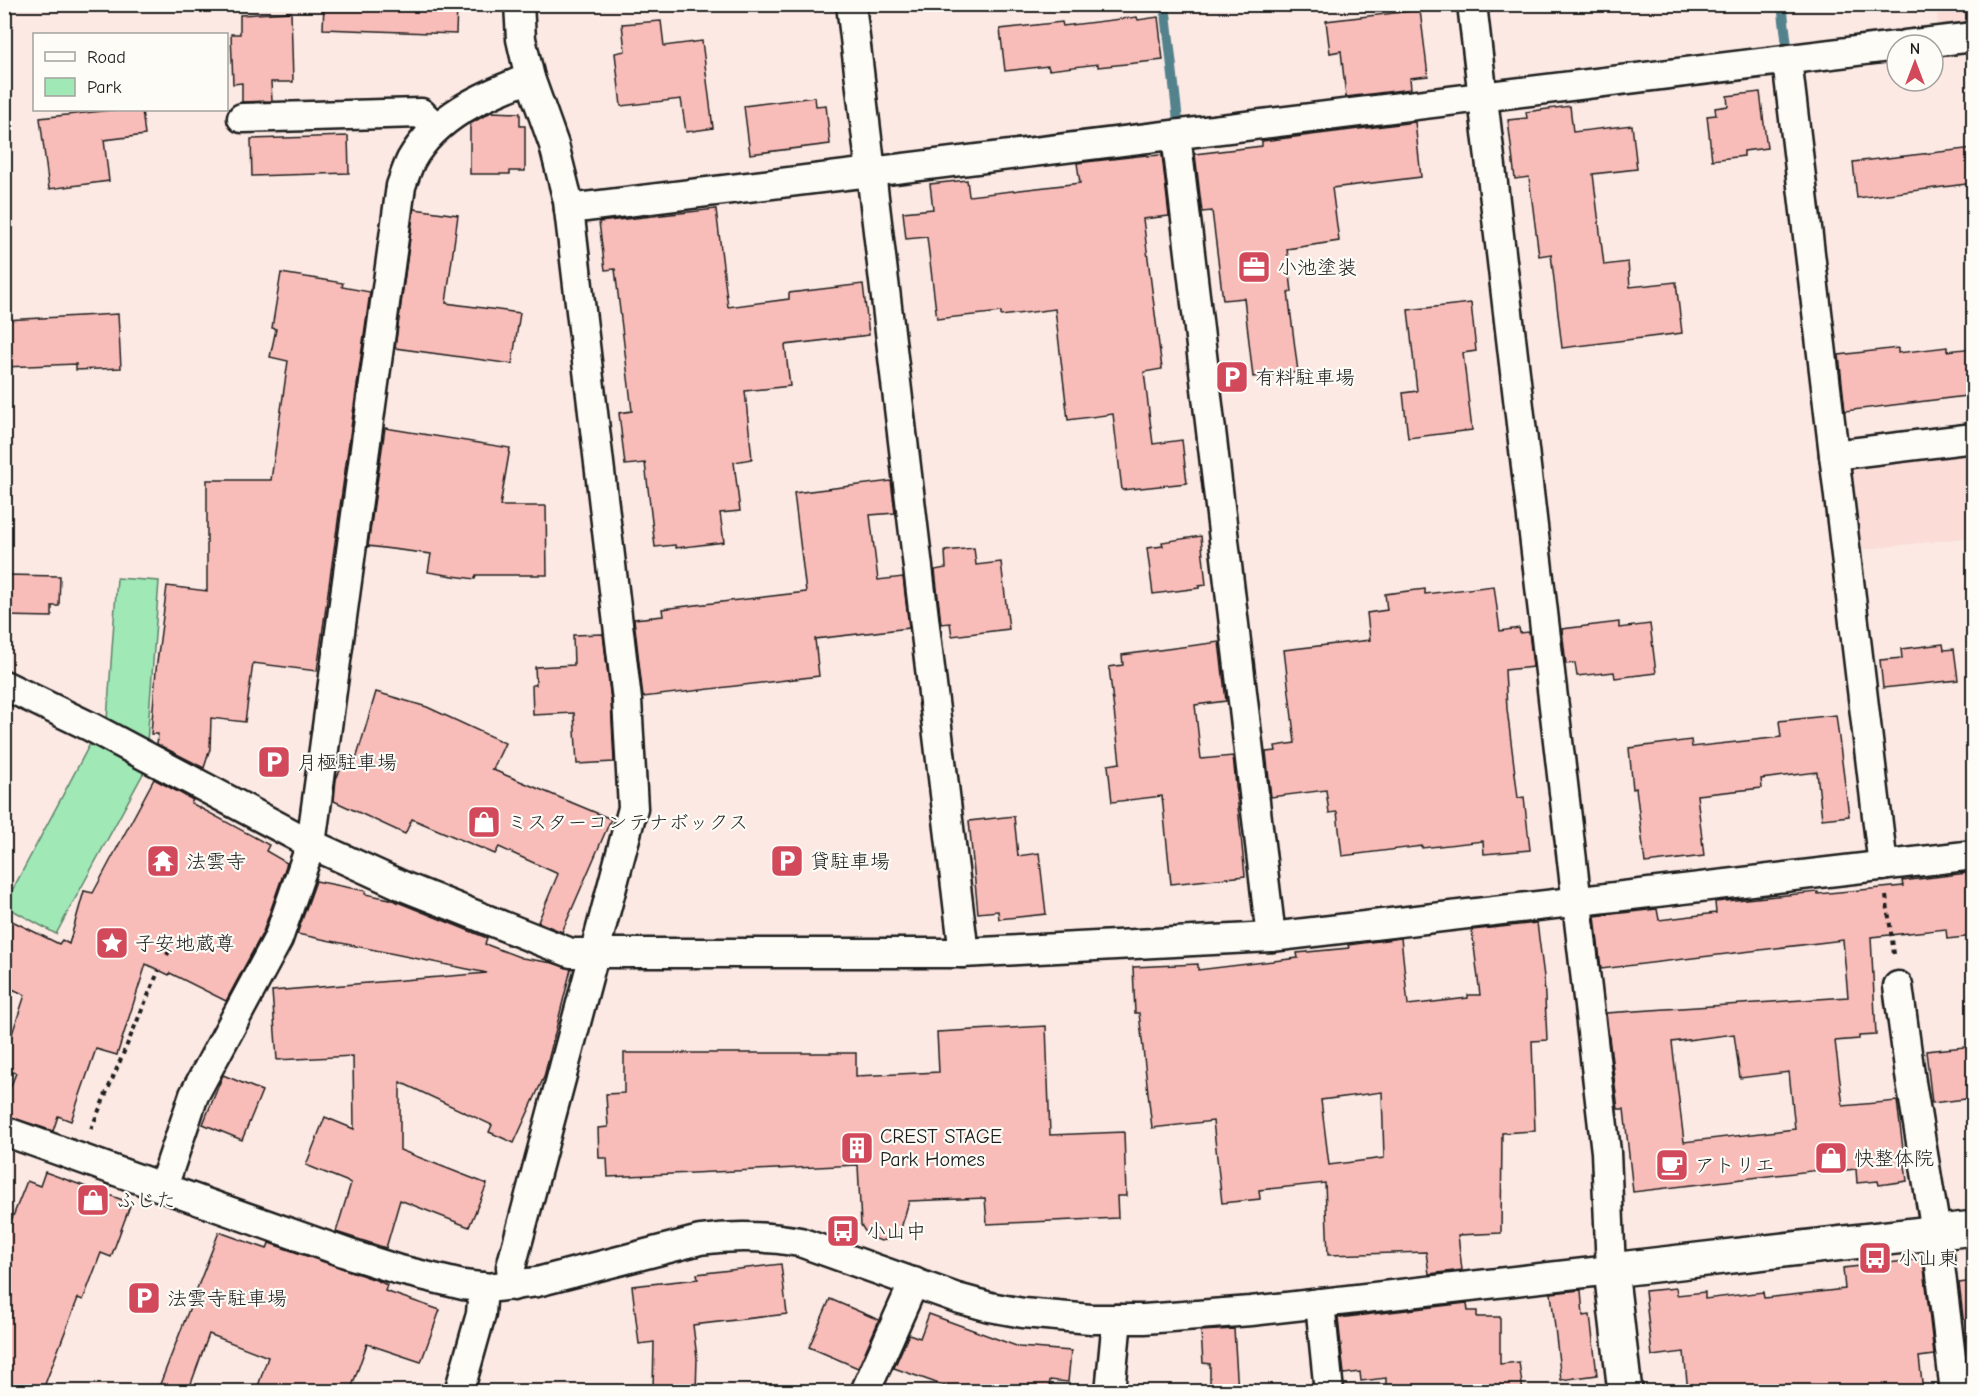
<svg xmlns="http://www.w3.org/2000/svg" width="1978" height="1396" viewBox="0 0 1978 1396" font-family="'Comic Neue','Klee One',sans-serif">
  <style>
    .built { fill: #fbdcd7 }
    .green { fill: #a0e8b6; stroke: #5e8269; stroke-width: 1.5 }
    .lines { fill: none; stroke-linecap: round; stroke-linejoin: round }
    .stream { stroke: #53828c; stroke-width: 10 }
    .building { fill: #f9bdb9; stroke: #1c1c1c; stroke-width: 1.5; fill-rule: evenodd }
    .minor-casing { stroke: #1c1c1c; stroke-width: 33 }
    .tertiary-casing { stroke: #1c1c1c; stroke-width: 38 }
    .path { stroke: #1c1c1c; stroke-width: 4; stroke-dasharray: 4.5 4.5; stroke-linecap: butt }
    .minor { stroke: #fdfcf7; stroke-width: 28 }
    .tertiary { stroke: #fdfcf7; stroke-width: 33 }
    .labels { text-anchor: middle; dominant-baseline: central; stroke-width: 4.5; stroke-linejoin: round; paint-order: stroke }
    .poi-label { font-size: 20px; fill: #1c1c1c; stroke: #fdfcf7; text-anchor: start }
  </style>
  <rect width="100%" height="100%" fill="#fce9e4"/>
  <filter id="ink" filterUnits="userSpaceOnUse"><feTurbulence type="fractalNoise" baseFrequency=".0167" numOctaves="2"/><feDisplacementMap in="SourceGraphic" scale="12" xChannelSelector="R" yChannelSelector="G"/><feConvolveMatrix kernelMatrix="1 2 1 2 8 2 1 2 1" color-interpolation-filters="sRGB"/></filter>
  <g filter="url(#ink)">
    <g class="built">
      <path d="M1936,5H1973V21L1938,25Z"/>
      <path d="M1973,449V537L1858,550L1850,472L1856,463Z"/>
    </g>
    <g class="green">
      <path d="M117,578L159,581L147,742L107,720Z"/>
      <path d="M91,742L145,770L56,934L5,906V904Z"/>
    </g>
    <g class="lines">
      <g class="stream">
        <path d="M1165,4L1178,121"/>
        <path d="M1782,4L1787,46"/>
      </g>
    </g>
    <g class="building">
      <path d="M324,4H457L456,34L323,29Z"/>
      <path d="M1420,10L1428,76L1410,78L1411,89L1346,97L1341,51L1330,53L1326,21Z"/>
      <path d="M291,12L293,82H271L272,101L242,102V83L233,84L231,34H240V15Z"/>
      <path d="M1137,17L1138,20L1158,17L1163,60L1098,67V64L1049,70L1048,66L1005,71L1000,29L1062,22L1063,26Z"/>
      <path d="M661,21L664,46L702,41L713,128L686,132L681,99L621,106L615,53L625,51L622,24Z"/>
      <path d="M1760,92L1767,148L1744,151V156L1712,160L1707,116L1716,115L1715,108L1728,106L1727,96Z"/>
      <path d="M815,97L816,106L826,105L830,144L750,154L744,106Z"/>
      <path d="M1570,106L1573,132L1632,125L1637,169L1593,174L1604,265L1628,262L1630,287L1676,282L1682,333L1562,348L1551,254L1539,256L1529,177L1515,179L1508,120L1527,118L1526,112Z"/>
      <path d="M111,110H142L145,135L104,140L109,181L49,189L40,118Z"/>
      <path d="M491,112L520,113V126H525V171H510V174H470V124Z"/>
      <path d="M1415,122L1421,177L1332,188L1339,241L1287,249L1292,292H1288L1298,372L1253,377L1244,298L1223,300L1212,211L1202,212L1195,154L1262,146V141Z"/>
      <path d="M348,136L349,173L252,176L251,139Z"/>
      <path d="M1974,148V183L1857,198L1853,162Z"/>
      <path d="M1147,155V156L1162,155L1169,216L1143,219L1162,369L1144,372L1153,444L1182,440L1187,483L1122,490L1113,414L1068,420L1055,309L1001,316V312L937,319L927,237L906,239L903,212L933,209L930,184L967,180L969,196L1080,183L1077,163Z"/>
      <path d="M414,209L458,215L446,303L520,313L512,364L395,348Z"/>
      <path d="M716,209L728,307L789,299V293L863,284L869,335L785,345L790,386L745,391L752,459L734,462L740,511L720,513L724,542L676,548L675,545L655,547L645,463L625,465L619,413L632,411L615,269L605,270L599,222Z"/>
      <path d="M281,273L343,283L342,287L370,292L317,671L253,663L245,722L211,718L210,749L204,768L157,744L158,734H151L156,670L167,586L207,591V480H271L288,361L270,357L276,329L272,328Z"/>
      <path d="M1471,303L1476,351L1463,353L1472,430L1408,438L1403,393L1417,391L1408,310Z"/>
      <path d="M118,314L121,368L76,370V364L4,367V320Z"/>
      <path d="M1947,347V351L1974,348V395L1845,411L1839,355L1898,348V353Z"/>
      <path d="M385,428L510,448L500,506H546L547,575H476L475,579L453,576L428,572L431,554L368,546Z"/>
      <path d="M891,481L895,513L870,515L878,580L903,577L909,628L815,639L819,676L643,697L634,619L663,616L662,609L806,592L794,493Z"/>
      <path d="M1201,536L1206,585L1199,586V588L1153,594L1147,548L1163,546L1162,542Z"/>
      <path d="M974,548L976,565L1001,562L1009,629L952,636L950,623L941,624L935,570L946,568L945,551Z"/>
      <path d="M4,575L60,576L59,606H52V617L4,616Z"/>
      <path d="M1494,586L1500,631L1519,628L1520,633L1529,632L1533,667L1505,670L1507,709L1518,798L1524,797L1530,850L1484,854L1483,841L1422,848V846L1342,856L1337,812L1329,813L1326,790L1271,797L1266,752L1276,751L1275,746L1295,743L1284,650L1370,640L1367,613L1387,610L1385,594L1425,589V594Z"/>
      <path d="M1619,622V628L1650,624L1656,673L1615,678L1614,672L1577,676L1575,663L1566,664L1562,629Z"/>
      <path d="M603,634L611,701L614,762L577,764L574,713L533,715L532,685H536L535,667L574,665L573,635Z"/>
      <path d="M1219,642L1226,701L1195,705L1201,759L1233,756L1245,876L1171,884L1162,796L1112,802L1108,765L1120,763L1109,667L1123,665L1122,655Z"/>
      <path d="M1943,644L1944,650L1954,649L1958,680L1883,688L1880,660L1902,658L1901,649Z"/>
      <path d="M376,692L427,707L505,743L493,769H491L611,819L562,932L538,922L558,874L499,847L495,854L412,819L405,834L334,801L336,779L346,758L355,763Z"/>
      <path d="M1836,715L1849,816L1822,819L1817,772L1761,779L1762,788L1697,795L1704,856L1645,863L1636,788L1633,789L1629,748L1691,740L1692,747L1781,737L1779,721Z"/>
      <path d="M154,779L193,800L191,803L269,845L266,851L287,863L263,932L226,1001L170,973L169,975L146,964L117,1055L96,1049L71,1121L58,1116L53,1131L4,1115V1104L16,1073L4,1069V1058L25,995L4,985V917L59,944L62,940L69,944L84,891L93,893Z"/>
      <path d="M1014,816L1018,856L1039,853L1046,914L999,919L998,911L978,913L969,821Z"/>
      <path d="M1967,873L1974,936L1947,939L1946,929L1871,937L1876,1035L1859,1036V1039L1835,1041L1843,1106L1897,1101L1907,1181L1879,1185L1878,1181L1857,1183L1856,1169L1819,1173V1170L1633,1192L1624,1109H1618L1606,1013L1848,997L1843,940L1601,969L1595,916L1657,909L1659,920L1716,913L1715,902L1818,892V894L1903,886L1902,881ZM1734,1034L1740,1078L1789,1072L1795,1129L1684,1142L1672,1042Z"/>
      <path d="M316,881L366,891L365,894L390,899L487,938L485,944L522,958L553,963L571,969L544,1077L514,1143L489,1132L492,1125L400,1082V1150L487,1184L469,1227L400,1200L386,1248L336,1232L351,1183L306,1165L325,1117L354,1129L353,1056L277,1060L272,991L487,973L297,934Z"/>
      <path d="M1537,923L1544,977L1547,1040L1532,1041L1535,1131L1502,1133L1501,1233L1458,1235L1462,1270L1429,1274L1426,1252L1328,1255L1325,1183L1259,1190L1260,1199L1222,1203L1213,1121L1152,1128L1139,1013H1135L1133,967L1198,964V970L1298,958L1297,953L1349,948L1348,945L1401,938L1408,1005L1468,998V995H1480L1472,930ZM1382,1092L1384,1158L1329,1165L1321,1100Z"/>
      <path d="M1046,1026L1050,1135L1124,1132L1126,1196H1117L1118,1218L987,1224L985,1198L909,1201L900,1232L894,1238L881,1241L868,1236L861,1225L858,1165L608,1177L607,1158H599L598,1128L608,1127L606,1094L624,1093V1053H856V1076L939,1072L937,1032Z"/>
      <path d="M1974,1046V1098L1932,1103L1926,1051Z"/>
      <path d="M223,1075L262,1091L242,1140L203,1124Z"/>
      <path d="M45,1172L131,1203L111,1257L101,1253L83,1300L78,1298L42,1392H4V1239L27,1181L40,1186Z"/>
      <path d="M219,1232L267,1249L269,1243L376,1280L387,1285L385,1291L440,1310L421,1362L367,1344L350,1392H256L268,1357L209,1334L188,1392H157Z"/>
      <path d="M1923,1259L1934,1355L1919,1357L1923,1392H1688L1684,1352L1652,1356L1645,1291L1676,1288L1677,1295L1705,1292V1299L1763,1292L1764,1298L1845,1289L1843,1268Z"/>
      <path d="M781,1264L787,1314L693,1325L697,1358L696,1392H653L654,1342L639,1344L632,1286L698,1279L697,1274Z"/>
      <path d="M1974,1281V1351H1967L1959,1283Z"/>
      <path d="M1581,1290L1583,1316L1590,1315L1597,1375L1561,1380L1551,1293Z"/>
      <path d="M830,1299L879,1320L858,1368L809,1347Z"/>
      <path d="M1467,1303L1468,1311H1477V1317H1500V1364L1519,1362L1523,1392H1386V1378L1361,1381L1360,1372L1344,1374L1338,1318Z"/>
      <path d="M929,1314L1019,1347L1071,1351L1068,1382L1050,1380L1049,1392H962L894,1368L909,1334L920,1338Z"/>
      <path d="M1234,1329L1238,1392H1210V1364L1203,1363L1201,1331Z"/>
    </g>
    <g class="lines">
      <defs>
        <g id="minor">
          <path d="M851,4L962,937V953"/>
          <path d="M1905,45L1974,37"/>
          <path d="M1787,60L1883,866"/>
          <path d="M242,118L421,113L436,128"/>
          <path d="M1176,135L1271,937"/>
          <path d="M569,209L1897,46"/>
          <path d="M1834,455L1974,438"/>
          <path d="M4,685L91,727L311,844L405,887L571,953H962L1271,937L1974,855"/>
          <path d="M1898,986L1911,1082L1936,1232L1955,1392"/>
          <path d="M4,1131L352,1255L396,1269L463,1285L488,1288L537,1282L700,1240C734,1235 766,1236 800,1242L957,1298L990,1307L1023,1313L1091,1319H1144L1251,1311L1611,1270L1606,1152L1472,4"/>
          <path d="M163,1187L194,1095L278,939L311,844L401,186C404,178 407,168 411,160C436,116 484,95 530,78"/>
          <path d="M513,1286L511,1267L633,808L627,700L568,201L554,145L530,78L521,39L519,4"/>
          <path d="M1320,1303L1329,1392"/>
          <path d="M459,1392L481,1314L483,1287"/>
          <path d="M865,1392L914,1282"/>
          <path d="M1110,1392L1117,1319"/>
        </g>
        <path id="tertiary" d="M1625,1392L1611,1270L1974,1228"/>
      </defs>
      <use href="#minor" class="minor-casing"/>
      <use href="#tertiary" class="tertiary-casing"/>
      <g class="path">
        <path d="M1886,896L1894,954"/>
        <path d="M167,955L171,947"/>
        <path d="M91,1129L159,970"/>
      </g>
      <use href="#minor" class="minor"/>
      <use href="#tertiary" class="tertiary"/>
    </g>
  </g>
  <defs>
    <symbol id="office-square" viewBox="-11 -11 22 22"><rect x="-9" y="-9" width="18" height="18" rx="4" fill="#d1495b" stroke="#fdfcf7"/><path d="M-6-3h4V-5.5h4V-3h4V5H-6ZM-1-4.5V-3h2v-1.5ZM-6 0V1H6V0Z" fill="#fff"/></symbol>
    <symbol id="parking-square" viewBox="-11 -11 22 22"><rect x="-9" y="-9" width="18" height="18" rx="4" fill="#d1495b" stroke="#fdfcf7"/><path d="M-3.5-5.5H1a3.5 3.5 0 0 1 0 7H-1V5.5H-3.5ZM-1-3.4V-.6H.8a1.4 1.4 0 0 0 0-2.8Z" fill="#fff"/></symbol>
    <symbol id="shop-square" viewBox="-11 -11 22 22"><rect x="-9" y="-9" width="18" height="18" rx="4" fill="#d1495b" stroke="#fdfcf7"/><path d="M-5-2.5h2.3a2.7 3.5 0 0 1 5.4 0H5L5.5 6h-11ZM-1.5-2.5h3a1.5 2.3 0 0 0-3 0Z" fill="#fff"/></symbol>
    <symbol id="temple-square" viewBox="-11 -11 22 22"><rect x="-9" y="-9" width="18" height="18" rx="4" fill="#d1495b" stroke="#fdfcf7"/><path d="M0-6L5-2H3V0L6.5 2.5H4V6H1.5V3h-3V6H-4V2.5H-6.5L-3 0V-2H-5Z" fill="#fff"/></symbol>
    <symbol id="sight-square" viewBox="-11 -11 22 22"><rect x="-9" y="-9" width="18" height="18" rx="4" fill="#d1495b" stroke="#fdfcf7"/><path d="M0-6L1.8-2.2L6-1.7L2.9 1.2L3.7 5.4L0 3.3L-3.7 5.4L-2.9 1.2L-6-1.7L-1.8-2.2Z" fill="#fff"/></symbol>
    <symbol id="building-square" viewBox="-11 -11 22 22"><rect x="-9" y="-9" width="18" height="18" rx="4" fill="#d1495b" stroke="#fdfcf7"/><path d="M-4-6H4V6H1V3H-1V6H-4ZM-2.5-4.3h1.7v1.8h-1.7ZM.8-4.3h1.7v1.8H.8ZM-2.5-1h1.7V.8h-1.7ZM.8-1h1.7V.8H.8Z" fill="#fff"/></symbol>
    <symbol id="cafe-square" viewBox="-11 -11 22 22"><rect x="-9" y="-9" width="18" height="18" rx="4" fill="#d1495b" stroke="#fdfcf7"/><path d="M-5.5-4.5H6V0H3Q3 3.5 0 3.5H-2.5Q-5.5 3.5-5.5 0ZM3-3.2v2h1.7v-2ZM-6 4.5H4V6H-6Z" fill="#fff"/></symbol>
    <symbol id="bus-square" viewBox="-11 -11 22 22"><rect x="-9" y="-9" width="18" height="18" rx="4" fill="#d1495b" stroke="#fdfcf7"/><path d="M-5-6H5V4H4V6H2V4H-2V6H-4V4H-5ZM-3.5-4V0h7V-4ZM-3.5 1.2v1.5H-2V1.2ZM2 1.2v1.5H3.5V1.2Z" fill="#fff"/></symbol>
  </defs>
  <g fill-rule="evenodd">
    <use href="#office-square" x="1235" y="248" width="38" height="38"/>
    <use href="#parking-square" x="1213" y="358" width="38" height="38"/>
    <use href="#parking-square" x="255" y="743" width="38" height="38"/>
    <use href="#shop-square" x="465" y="803" width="38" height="38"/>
    <use href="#temple-square" x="144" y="842" width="38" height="38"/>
    <use href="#parking-square" x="768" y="842" width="38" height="38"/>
    <use href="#sight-square" x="93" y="924" width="38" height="38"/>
    <use href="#building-square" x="838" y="1129" width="38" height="38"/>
    <use href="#shop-square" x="1812" y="1139" width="38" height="38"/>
    <use href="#cafe-square" x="1653" y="1146" width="38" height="38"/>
    <use href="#shop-square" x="74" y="1181" width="38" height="38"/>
    <use href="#bus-square" x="824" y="1212" width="38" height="38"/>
    <use href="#bus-square" x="1856" y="1239" width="38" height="38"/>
    <use href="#parking-square" x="125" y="1279" width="38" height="38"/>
  </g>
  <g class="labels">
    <g class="poi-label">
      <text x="1277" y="267">小池塗装</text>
      <text x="1255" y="377">有料駐車場</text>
      <text x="297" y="762">月極駐車場</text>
      <text x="507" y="822">ミスターコンテナボックス</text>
      <text x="186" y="861">法雲寺</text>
      <text x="810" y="861">貸駐車場</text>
      <text x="135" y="943">子安地蔵尊</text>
      <text x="880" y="1136">CREST STAGE<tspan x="880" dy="23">Park Homes</tspan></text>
      <text x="1854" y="1158">快整体院</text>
      <text x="1695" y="1165">アトリエ</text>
      <text x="116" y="1200">ふじた</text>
      <text x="866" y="1231">小山中</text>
      <text x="1898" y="1258">小山東</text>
      <text x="167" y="1298">法雲寺駐車場</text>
    </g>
  </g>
  <rect width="1978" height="1396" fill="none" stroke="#fdfcf7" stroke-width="24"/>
  <rect x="12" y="12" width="1954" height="1372" fill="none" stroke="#1c1c1c" stroke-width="2" filter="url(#ink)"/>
  <rect x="33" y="33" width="195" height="78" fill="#fdfcf7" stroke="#a3a29f" stroke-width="1.5"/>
  <rect x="45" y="52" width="30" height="9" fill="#fdfcf7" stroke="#a3a29f" stroke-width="1.5"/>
  <text x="87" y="63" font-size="18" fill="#1c1c1c">Road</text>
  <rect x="45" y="78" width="30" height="18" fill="#a0e8b6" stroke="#a3a29f" stroke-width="1.5"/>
  <text x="87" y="93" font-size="18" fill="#1c1c1c">Park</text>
  <g transform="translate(1915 63)"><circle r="28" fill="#fdfcf7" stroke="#a3a29f" stroke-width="1.5"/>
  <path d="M0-4.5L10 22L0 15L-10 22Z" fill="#d1495b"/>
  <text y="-9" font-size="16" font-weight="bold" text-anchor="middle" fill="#1c1c1c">N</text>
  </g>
</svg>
